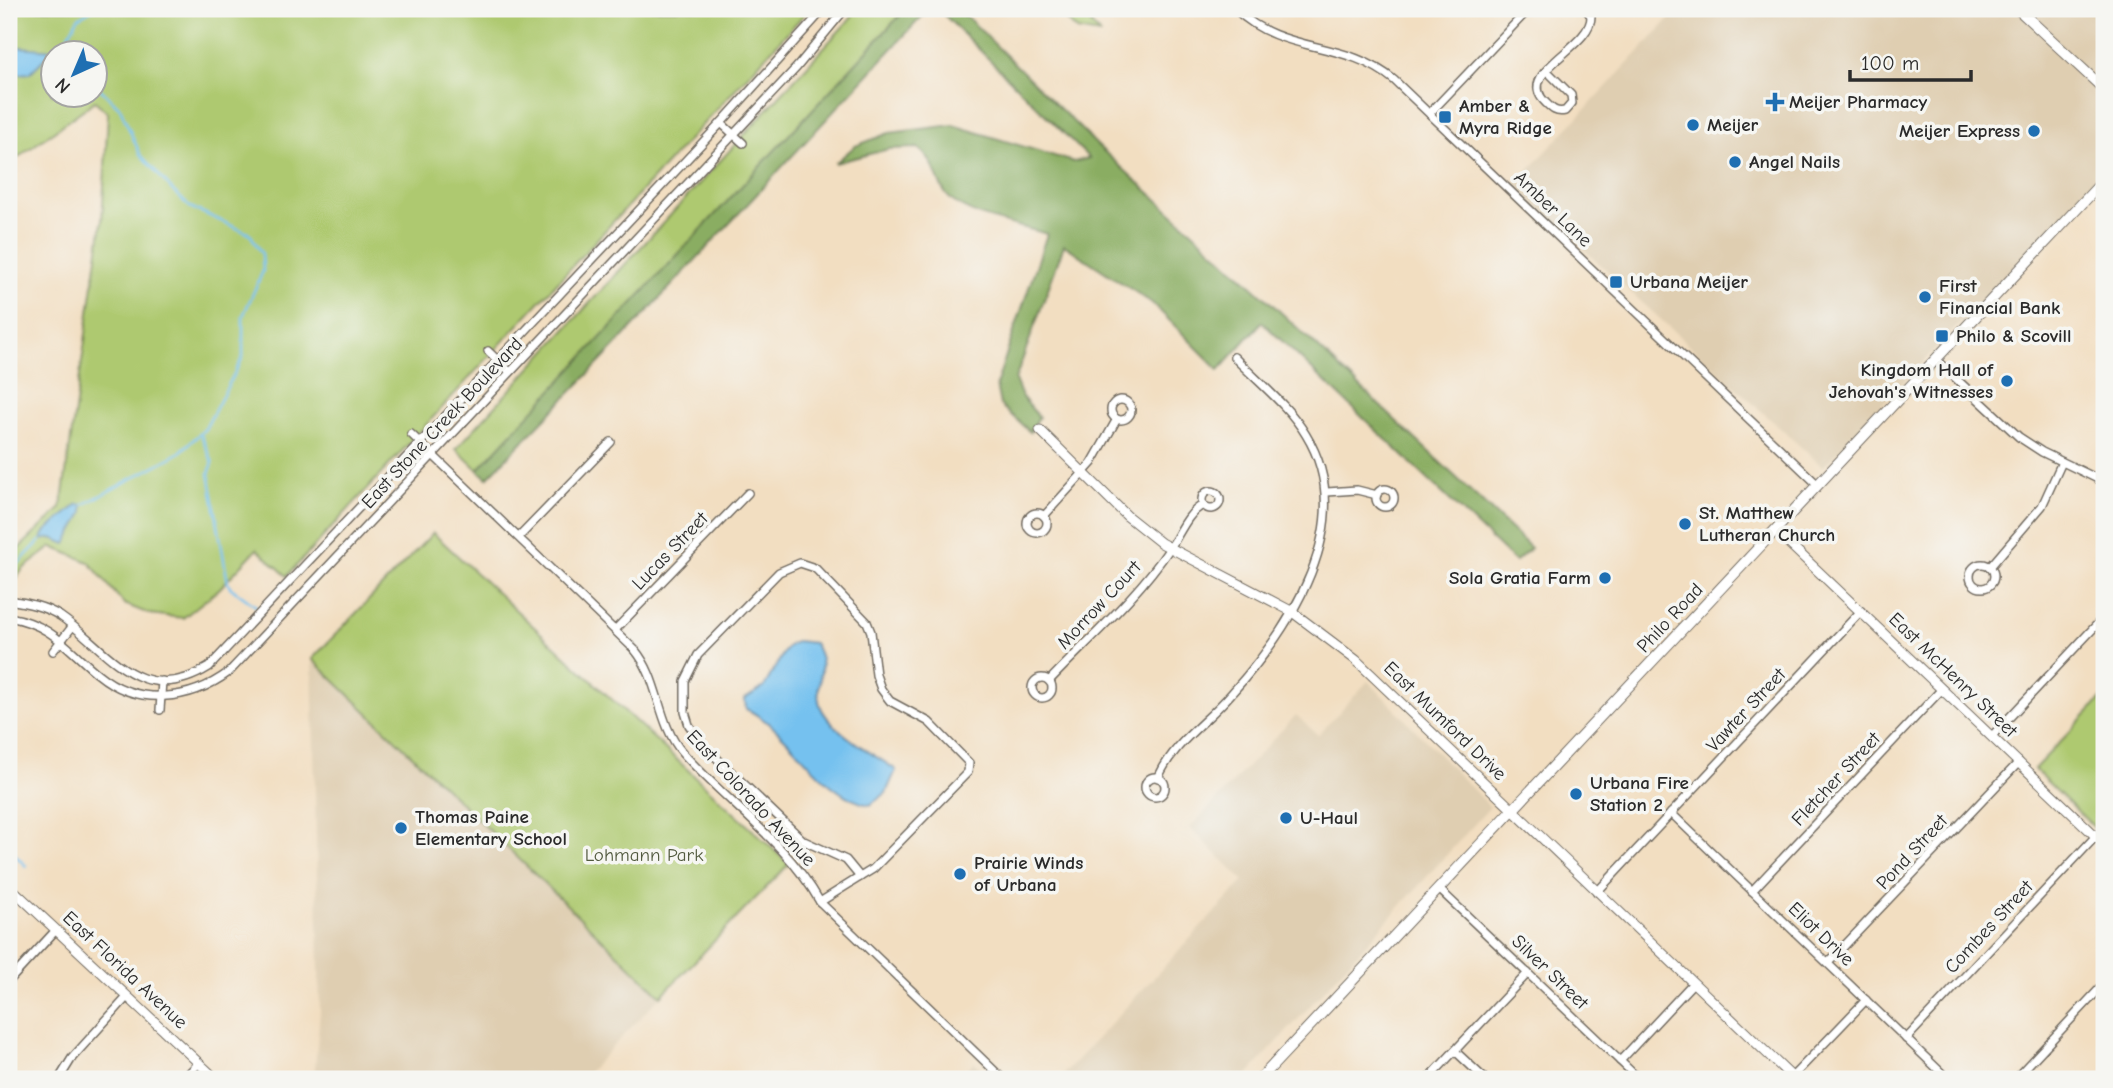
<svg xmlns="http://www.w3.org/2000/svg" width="2113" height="1088" viewBox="0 0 2113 1088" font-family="'Comic Neue',sans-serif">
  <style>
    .built { fill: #dfceb1 }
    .green { fill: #aec96f; stroke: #6c7a4d; stroke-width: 2; fill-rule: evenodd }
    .forest { fill: #8aad62; stroke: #5a6c46; stroke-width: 2 }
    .water { fill: #75c1ef; stroke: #50768d; stroke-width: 2 }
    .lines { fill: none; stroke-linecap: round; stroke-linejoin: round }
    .stream { stroke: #75c1ef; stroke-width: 2.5 }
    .minor-casing { stroke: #716a60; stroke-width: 10 }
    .tertiary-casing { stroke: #716a60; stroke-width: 11 }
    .secondary-casing { stroke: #716a60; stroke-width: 12 }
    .minor { stroke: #fff; stroke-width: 7 }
    .tertiary { stroke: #fff; stroke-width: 9 }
    .secondary { stroke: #fff; stroke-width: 10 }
    .poi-dot { fill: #1f6fb2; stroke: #f6f6f2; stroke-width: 2.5 }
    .labels { text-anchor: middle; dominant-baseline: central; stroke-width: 7; stroke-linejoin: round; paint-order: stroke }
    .poi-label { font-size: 19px; font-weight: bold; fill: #2b2b2b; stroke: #f6f6f2; text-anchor: start }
    .street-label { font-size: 19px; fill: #2b2b2b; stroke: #f6f6f2 }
    .park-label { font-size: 19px; fill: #525a3f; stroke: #f6f6f2 }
  </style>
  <rect width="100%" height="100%" fill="#f6f6f2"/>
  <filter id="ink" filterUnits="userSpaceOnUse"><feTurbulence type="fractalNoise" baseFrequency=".0143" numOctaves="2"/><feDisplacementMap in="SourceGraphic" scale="14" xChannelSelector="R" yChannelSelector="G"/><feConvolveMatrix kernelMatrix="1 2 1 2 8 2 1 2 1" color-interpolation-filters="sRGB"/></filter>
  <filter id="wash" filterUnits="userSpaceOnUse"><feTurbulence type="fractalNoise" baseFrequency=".00686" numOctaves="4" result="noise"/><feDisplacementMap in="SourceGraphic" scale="28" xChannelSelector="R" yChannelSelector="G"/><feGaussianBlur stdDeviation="1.57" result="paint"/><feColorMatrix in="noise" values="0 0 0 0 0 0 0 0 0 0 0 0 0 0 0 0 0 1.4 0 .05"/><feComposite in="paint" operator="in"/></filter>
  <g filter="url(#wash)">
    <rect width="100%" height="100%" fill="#f2dec1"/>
    <g class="built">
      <path d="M1669,9H2104V172L1823,467L1514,186L1674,14Z"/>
      <path d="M312,659L661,996L582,1079H314L320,1012Z"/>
      <path d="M1368,681L1490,807L1244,1079H1059L1244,881L1190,828L1296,715L1318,735Z"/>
      <path d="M974,1062L992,1079H957Z"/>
    </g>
    <g class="green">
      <path d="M9,9H809L287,576L257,549L219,589L183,618L149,614L124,604L89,562L52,547L23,569L9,589V558L61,508L102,222L108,113L95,101L9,164ZM52,52H94V94H52Z"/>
      <path d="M856,9H906L478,470L456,449L851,18Z"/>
      <path d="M1065,9H1091L1095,20L1091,24L1100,34L1077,30L1060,14Z"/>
      <path d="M433,533L789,864L661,996L312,659Z"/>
      <path d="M2104,696V837L2034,769Z"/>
    </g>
    <g class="forest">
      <path d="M906,9H929L608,354L487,478L478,470Z"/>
      <path d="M938,9H959L1098,146L1272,304L1531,548L1515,562L1262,322L1219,370L1152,303L1064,245L1015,380L1022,397L1039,417L1030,432L1000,405L996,385L1047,234C1022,226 961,216 946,194C933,176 939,166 918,148L889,149L835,163L855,146L889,133L953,125L1074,162L1089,158Z"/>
    </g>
    <g class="water">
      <path d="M9,46L53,50L30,73L9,75Z"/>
      <path d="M78,504L83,505V513L66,544L52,538L41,540L46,531Z"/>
      <path d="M797,641L814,643C830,669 815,676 819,701C823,727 877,756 896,770L886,793L870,805C821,797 793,731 746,709L745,699L764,687L787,647Z"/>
    </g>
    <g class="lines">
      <g class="stream">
        <path d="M53,50L62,47L78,18L93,9"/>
        <path d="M53,50L61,52"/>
        <path d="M201,435L213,463L209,473L228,583L231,588L257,607"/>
        <path d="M83,505L179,453L205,429L243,357V316L263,271L262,254L250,234L190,207L173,191L140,154L120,108L94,83"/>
        <path d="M9,573L41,540"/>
        <path d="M9,849L26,866"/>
      </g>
    </g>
  </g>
  <g filter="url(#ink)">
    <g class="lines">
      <defs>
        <g id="minor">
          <path d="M1235,9C1284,56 1343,38 1394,80L1818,485"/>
          <path d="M1547,71L1571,95L1572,103L1565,111C1556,113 1552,109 1546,103C1513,72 1592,48 1591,16L1586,9"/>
          <path d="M1430,113L1529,9"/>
          <path d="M721,123L743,143"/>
          <path d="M488,351L510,372"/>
          <path d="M1937,361L2019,437L2042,452L2104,482"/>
          <circle cx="1121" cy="410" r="10"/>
          <path d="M411,434L635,650C660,680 657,723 682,752C727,803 786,841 820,902L1003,1079"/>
          <circle cx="1385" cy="498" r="9"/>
          <circle cx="1211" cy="500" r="9"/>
          <path d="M1327,492L1357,490L1377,495"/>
          <circle cx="1037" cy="523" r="10"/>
          <path d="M1044,516L1092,463L1117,419"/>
          <path d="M519,537L611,442"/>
          <path d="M800,563L815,568L867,622L871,632L876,675L881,689L890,701L929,722L969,763L968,772L873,869L860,877L846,860L804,841L704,746L689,725L685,712V681L698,655L779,572Z"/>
          <circle cx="1982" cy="576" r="12"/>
          <path d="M1990,567L2042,506L2062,462"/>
          <path d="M9,600C27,603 44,606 60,616C108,649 140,710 209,667L721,123L824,9"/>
          <path d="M9,617C53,625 66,648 98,674C138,707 190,701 229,672L797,67L845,9"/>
          <path d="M615,630L748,493"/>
          <path d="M53,651L72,627"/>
          <circle cx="1042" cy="688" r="10"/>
          <path d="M1049,681C1090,638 1137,597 1170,548C1180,534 1187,513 1203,505"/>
          <path d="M160,710L162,681"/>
          <path d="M1992,736L2104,617"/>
          <circle cx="1155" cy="787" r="10"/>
          <path d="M1158,778C1174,742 1206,723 1231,694C1290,629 1360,523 1306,435C1289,406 1258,382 1234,357"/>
          <path d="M1671,813L1948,1079"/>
          <path d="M1439,889L1639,1079"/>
          <path d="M1752,891L1942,689"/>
          <path d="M1597,892L1861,611"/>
          <path d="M820,902L860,877"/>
          <path d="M1828,963L2019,762"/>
          <path d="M9,981L56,930"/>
          <path d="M1906,1039L2096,836"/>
          <path d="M1455,1051L1485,1079"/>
          <path d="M1620,1061L1693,983"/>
          <path d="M1792,1077L1866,1000"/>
          <path d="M59,1079L72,1058L127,997"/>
          <path d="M183,1079L199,1063"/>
          <path d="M1428,1079L1528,973"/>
          <path d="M2015,1079L2104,984"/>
        </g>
        <g id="tertiary">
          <path d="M1040,430L1127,516L1161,543L1291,611L1356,660L1794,1079"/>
          <path d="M1776,531L2104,844"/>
          <path d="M9,886L216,1079"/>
        </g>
        <g id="secondary">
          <path d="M2018,9L2104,89"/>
          <path d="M1260,1079L2104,180"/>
        </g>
      </defs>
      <use href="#minor" class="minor-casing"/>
      <use href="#tertiary" class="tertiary-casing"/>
      <use href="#secondary" class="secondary-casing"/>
      <use href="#minor" class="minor"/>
      <use href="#tertiary" class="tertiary"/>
      <use href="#secondary" class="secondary"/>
    </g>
  </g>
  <g class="poi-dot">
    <path d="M1771.5 91.5h7v7h7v7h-7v7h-7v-7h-7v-7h7z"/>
    <rect x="1438" y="110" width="14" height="14" rx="3.5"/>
    <circle cx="1693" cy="125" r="7"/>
    <circle cx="2034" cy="131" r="7"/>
    <circle cx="1735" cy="162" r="7"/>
    <rect x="1609" y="275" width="14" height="14" rx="3.5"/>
    <circle cx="1925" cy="297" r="7"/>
    <rect x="1935" y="329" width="14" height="14" rx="3.5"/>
    <circle cx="2007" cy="381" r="7"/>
    <circle cx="1685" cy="524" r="7"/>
    <circle cx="1605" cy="578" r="7"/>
    <circle cx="1576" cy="794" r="7"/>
    <circle cx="1286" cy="818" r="7"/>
    <circle cx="401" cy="828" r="7"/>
    <circle cx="960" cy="874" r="7"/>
  </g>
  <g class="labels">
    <g class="poi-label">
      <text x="1789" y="102">Meijer Pharmacy</text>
      <text x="1459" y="106">Amber &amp;<tspan x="1459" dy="22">Myra Ridge</tspan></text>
      <text x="1707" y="125">Meijer</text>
      <text x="2020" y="131" text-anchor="end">Meijer Express</text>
      <text x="1749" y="162">Angel Nails</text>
      <text x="1630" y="282">Urbana Meijer</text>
      <text x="1939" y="286">First<tspan x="1939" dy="22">Financial Bank</tspan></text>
      <text x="1956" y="336">Philo &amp; Scovill</text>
      <text x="1993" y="370" text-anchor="end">Kingdom Hall of<tspan x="1993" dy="22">Jehovah's Witnesses</tspan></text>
      <text x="1699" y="513">St. Matthew<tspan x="1699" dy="22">Lutheran Church</tspan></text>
      <text x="1591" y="578" text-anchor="end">Sola Gratia Farm</text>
      <text x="1590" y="783">Urbana Fire<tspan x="1590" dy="22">Station 2</tspan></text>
      <text x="415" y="817">Thomas Paine<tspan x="415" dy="22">Elementary School</tspan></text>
      <text x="1300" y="818">U-Haul</text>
      <text x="974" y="863">Prairie Winds<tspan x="974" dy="22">of Urbana</tspan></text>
    </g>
    <g class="street-label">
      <text transform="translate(1553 209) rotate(44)">Amber Lane</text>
      <text transform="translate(442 423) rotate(-47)">East Stone Creek Boulevard</text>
      <text transform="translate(670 551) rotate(-46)">Lucas Street</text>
      <text transform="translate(1099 605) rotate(-47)">Morrow Court</text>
      <text transform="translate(1670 618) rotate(-47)">Philo Road</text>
      <text transform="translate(1953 675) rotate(44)">East McHenry Street</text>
      <text transform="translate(1746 710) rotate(-47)">Vawter Street</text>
      <text transform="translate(1445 721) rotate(44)">East Mumford Drive</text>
      <text transform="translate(1836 779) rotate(-47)">Fletcher Street</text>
      <text transform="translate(751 798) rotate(47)">East Colorado Avenue</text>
      <text transform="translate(1912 852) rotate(-47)">Pond Street</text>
      <text transform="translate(1989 927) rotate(-47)">Combes Street</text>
      <text transform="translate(1821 934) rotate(44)">Eliot Drive</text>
      <text transform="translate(125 970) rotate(43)">East Florida Avenue</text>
      <text transform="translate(1550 972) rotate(44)">Silver Street</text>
    </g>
    <g class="park-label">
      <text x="644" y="855">Lohmann Park</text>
    </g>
  </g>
  <rect width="2113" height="1088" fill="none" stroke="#f6f6f2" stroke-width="35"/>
  <g transform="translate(74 74) rotate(224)"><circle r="33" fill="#f6f6f2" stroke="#a5a5a2" stroke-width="2"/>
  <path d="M0-5L12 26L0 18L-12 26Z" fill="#1f6fb2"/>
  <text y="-10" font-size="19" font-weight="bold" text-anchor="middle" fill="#2b2b2b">N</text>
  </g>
  <path d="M1850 70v10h121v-10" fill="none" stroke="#2b2b2b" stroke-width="3.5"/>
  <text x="1861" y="70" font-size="21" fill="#2b2b2b" stroke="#f6f6f2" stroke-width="5" paint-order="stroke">100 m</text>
</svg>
